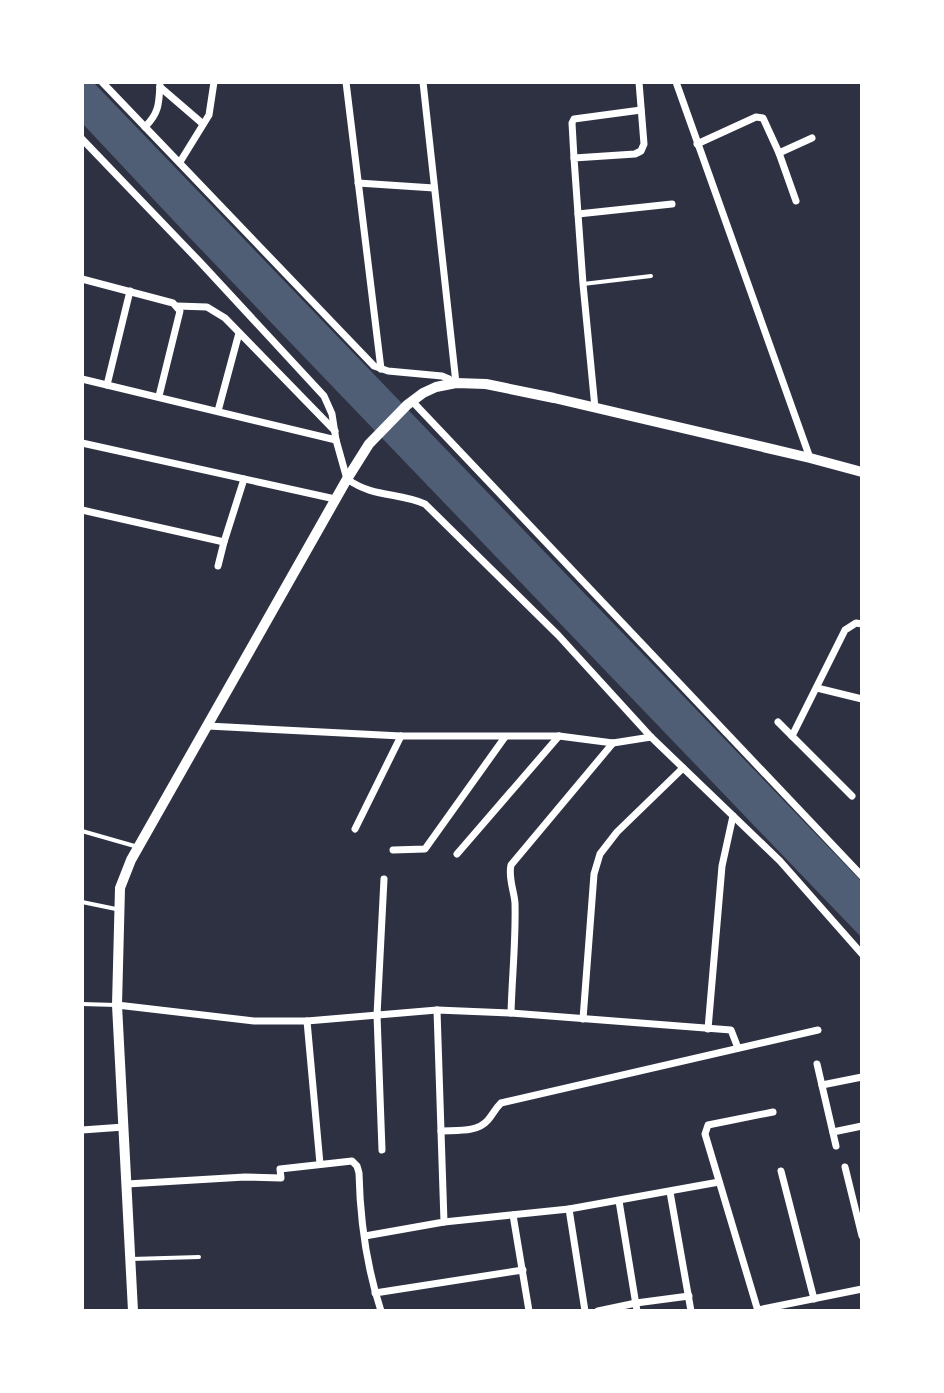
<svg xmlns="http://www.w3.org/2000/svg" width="944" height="1393" viewBox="0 0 944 1393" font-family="'Public Sans',sans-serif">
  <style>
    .water { fill: #4f5d75 }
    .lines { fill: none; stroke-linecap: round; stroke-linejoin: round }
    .service { stroke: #fff; stroke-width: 4 }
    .minor { stroke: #fff; stroke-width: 7 }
    .secondary { stroke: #fff; stroke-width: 10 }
  </style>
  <rect width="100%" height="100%" fill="#2d3142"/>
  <path class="water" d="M82,82H93L862,882V938L189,237L82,123Z"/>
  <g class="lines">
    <g class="service">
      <path d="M583,284L651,276"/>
      <path d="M82,831L138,847"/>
      <path d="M82,902L116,909"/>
      <path d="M82,1004L116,1005"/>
      <path d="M131,1259L199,1257"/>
    </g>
    <g class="minor">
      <path d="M102,82L374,366L388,371L442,376L449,379L452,384"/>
      <path d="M346,82L381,369"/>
      <path d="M423,82L456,383"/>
      <path d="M676,82L810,458"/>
      <path d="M160,87L203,124"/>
      <path d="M145,127C160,112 159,102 160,82"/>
      <path d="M82,139L200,262L324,396L332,414L336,440L347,479C374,498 397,492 425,504L558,635L651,737L780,861L862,954"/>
      <path d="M697,144L756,117L763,118L779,153L796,201"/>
      <path d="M779,153L812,138"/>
      <path d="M574,158L572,123L574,119L641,110"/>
      <path d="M180,162L209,115L214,82"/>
      <path d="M358,183L434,188"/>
      <path d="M578,214L672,204"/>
      <path d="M82,279L173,303L180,311L159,396"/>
      <path d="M177,306L207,307L225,318L335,431"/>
      <path d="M82,379L336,440"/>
      <path d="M107,385L130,291"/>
      <path d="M412,401L862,876"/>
      <path d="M595,408L583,284L574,158L635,154L641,151L644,144L639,82"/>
      <path d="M218,411L239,333"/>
      <path d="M82,443L335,499"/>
      <path d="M82,510L224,542L218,566"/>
      <path d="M224,542L244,479"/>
      <path d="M817,688L862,699"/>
      <path d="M778,722L852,796"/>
      <path d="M208,726L401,736H559L613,743L651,737"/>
      <path d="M792,736L845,630L856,623L862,624"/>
      <path d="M355,829L401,736"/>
      <path d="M393,850L425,849L505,737"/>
      <path d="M457,854L559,736"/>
      <path d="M117,1005L254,1021H307L437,1010L511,1013L731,1030L738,1048"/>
      <path d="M511,1013C512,977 516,940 515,903C514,890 508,878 511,865L613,743"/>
      <path d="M583,1019L594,874L600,854L617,832L683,768"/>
      <path d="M307,1021L320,1164"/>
      <path d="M708,1029L722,866L733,816"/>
      <path d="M817,1064L836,1146"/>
      <path d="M822,1085L862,1077"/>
      <path d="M82,1130L124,1127"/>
      <path d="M441,1131C456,1130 477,1133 488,1120C493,1114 495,1109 501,1103L818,1030"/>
      <path d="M833,1132L862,1126"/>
      <path d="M382,1150L377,1015L384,879"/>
      <path d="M845,1167L862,1236"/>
      <path d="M781,1171L814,1299"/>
      <path d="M127,1184L245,1177L281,1178L280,1169L352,1161L357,1166L359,1173C360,1218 367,1268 381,1311"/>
      <path d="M670,1192L691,1311"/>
      <path d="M619,1201L637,1311"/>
      <path d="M569,1209L585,1311"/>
      <path d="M513,1215L529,1311"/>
      <path d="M444,1222L569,1209L719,1182"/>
      <path d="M365,1236L444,1222L437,1010"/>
      <path d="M375,1293L523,1270"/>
      <path d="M758,1310L862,1289"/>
      <path d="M598,1311L636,1303L689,1296"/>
      <path d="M758,1311L705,1134L708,1125L773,1112"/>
    </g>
    <path class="secondary" d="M133,1311L117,1005L120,888L131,860L347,479L369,444L407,405L423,393L436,387L456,383L486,384L554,398L810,458L862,472"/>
  </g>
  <rect width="944" height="1393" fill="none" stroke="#ffffff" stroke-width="168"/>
</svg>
